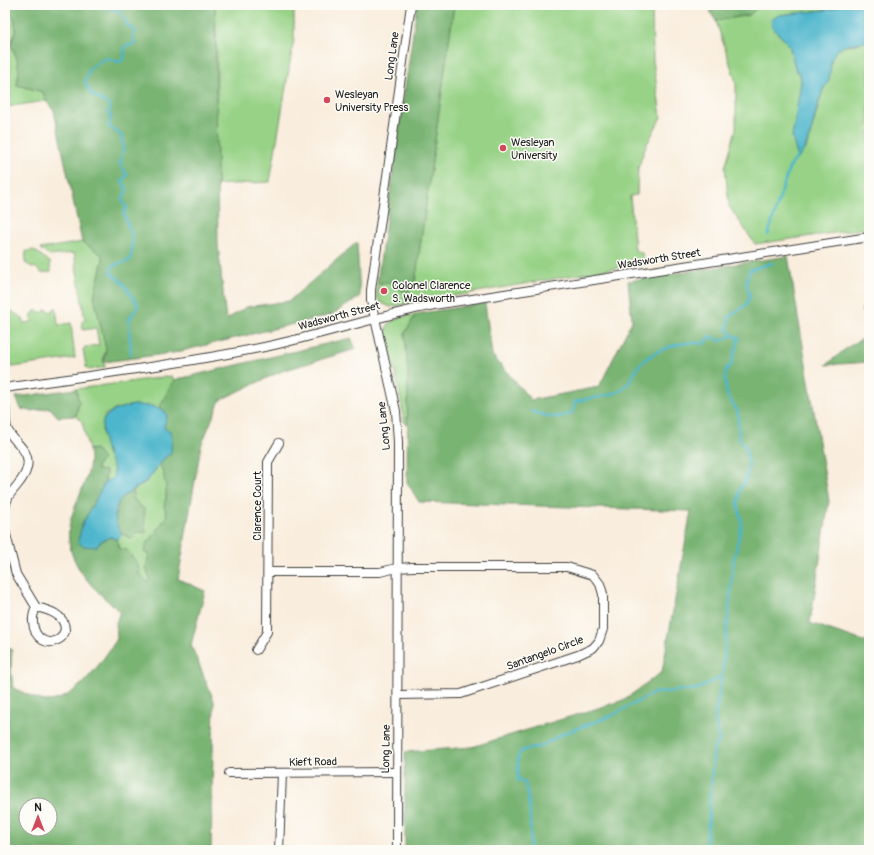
<svg xmlns="http://www.w3.org/2000/svg" width="874" height="855" viewBox="0 0 874 855" font-family="Pangolin,sans-serif">
  <style>
    .green { fill: #97d286; stroke: #5a7751 }
    .forest { fill: #79b473; stroke: #4a6848; fill-rule: evenodd }
    .water { fill: #4eb6cc; stroke: #356974 }
    .lines { fill: none; stroke-linecap: round; stroke-linejoin: round }
    .stream { stroke: #4eb6cc; stroke-width: 2.5 }
    .minor-casing { stroke: #3d3b39; stroke-width: 10 }
    .minor { stroke: #fff; stroke-width: 8 }
    .poi-dot { fill: #d1495b; stroke: #fdfcf7; stroke-width: 1.5 }
    .labels { text-anchor: middle; dominant-baseline: central; stroke-width: 3; stroke-linejoin: round; paint-order: stroke }
    .street-label { font-size: 11px; fill: #1c1c1c; stroke: #fdfcf7 }
    .poi-label { font-size: 11px; fill: #1c1c1c; stroke: #fdfcf7; text-anchor: start }
  </style>
  <rect width="100%" height="100%" fill="#fdfcf7"/>
  <filter id="ink" filterUnits="userSpaceOnUse"><feTurbulence type="fractalNoise" baseFrequency=".025" numOctaves="2"/><feDisplacementMap in="SourceGraphic" scale="8" xChannelSelector="R" yChannelSelector="G"/><feConvolveMatrix kernelMatrix="1 2 1 2 8 2 1 2 1" color-interpolation-filters="sRGB"/></filter>
  <filter id="wash" filterUnits="userSpaceOnUse"><feTurbulence type="fractalNoise" baseFrequency=".012" numOctaves="4" result="noise"/><feDisplacementMap in="SourceGraphic" scale="16" xChannelSelector="R" yChannelSelector="G"/><feGaussianBlur stdDeviation="0.9" result="paint"/><feColorMatrix in="noise" values="0 0 0 0 0 0 0 0 0 0 0 0 0 0 0 0 0 1.4 0 .05"/><feComposite in="paint" operator="in"/></filter>
  <g filter="url(#wash)">
    <rect width="100%" height="100%" fill="#f9eddd"/>
    <g class="green">
      <path d="M215,5H294V39L270,182L216,185L217,59Z"/>
      <path d="M454,5H652L653,60L661,117L646,146L638,168L637,195L630,196L635,250L642,253L645,263L390,307L380,302L377,296V283H392L407,294L415,283Z"/>
      <path d="M760,5H841L833,9L779,15L772,27L789,45L796,71L800,73L806,149L823,90L828,81L831,60L834,54L841,47L869,41V228L755,244L729,206L725,167L736,129V82L716,21L749,15Z"/>
      <path d="M5,13L14,17L16,30L11,45C19,60 20,69 17,85L43,92L46,101L5,107Z"/>
      <path d="M82,242L101,254L103,260L94,296L106,349L103,358L105,367L89,370L86,367L83,349L85,347L99,345L96,328L83,330L82,321L85,320L74,253L50,256L40,249Z"/>
      <path d="M34,250L50,262L51,272L41,273L35,267L34,268L25,263L26,251Z"/>
      <path d="M5,306L23,319L24,323L32,322L31,316L36,310L43,313L46,309L51,312L56,307L58,325L71,323L75,358L13,367L5,366Z"/>
      <path d="M416,314L405,333L408,376L407,424L404,422L401,401L386,329C390,317 405,317 416,314Z"/>
      <path d="M172,376L174,380L159,408C141,403 120,405 105,415L102,428L107,453L115,470L113,479L105,482L106,471L97,470L95,449L89,450L82,422L76,416L79,402L76,389Z"/>
      <path d="M160,464C165,478 169,491 164,506L167,515L156,533L146,545L149,554L146,567L150,580L148,582L139,573L138,564L119,549L117,540L122,534L131,539L139,532L144,533V509L134,500L133,491L147,481Z"/>
    </g>
    <g class="forest">
      <path d="M5,5H215L218,244L226,320L246,307L289,301L357,242L360,297L331,315L173,353L104,362L106,349L94,296L103,260L101,254L82,242L54,111L46,101L43,92L17,85C20,69 19,60 11,45L16,30L14,17L5,13Z"/>
      <path d="M417,5H454L415,283L407,294L392,283H377Z"/>
      <path d="M716,5H760L749,15L716,21L710,12Z"/>
      <path d="M788,256L829,501L810,623L869,643V850H405V752L472,747L624,700L662,672L691,511L419,502L407,482L408,376L405,333L416,314L485,303L492,355L531,400L599,387L632,321L628,281Z"/>
      <path d="M869,294V319L861,311Z"/>
      <path d="M351,338L356,349L282,371L220,400L201,446L178,579L205,591L191,645L214,701L211,850H5V649H12L11,668L13,688C21,691 37,700 45,701C75,703 102,661 117,639L116,623L120,611C96,592 65,564 69,529C70,518 76,505 80,494C86,480 92,466 89,450L95,449L103,459L97,466V470L106,471L105,482L82,525L101,541L111,537L117,540L119,549L127,550L138,564L139,573L148,582L150,580L146,567L149,554L144,552L146,545L156,533L167,515L164,506C169,491 165,478 160,464L166,456L164,423L166,419L164,410L159,408L174,380ZM26,805H50V829H26Z"/>
      <path d="M860,340H868L869,342V362L826,365L848,347Z"/>
      <path d="M76,389L79,402L76,416L58,417L50,408L31,411L21,409L16,397Z"/>
      <path d="M133,491L134,500L144,509L145,529L147,532H139L131,539C118,531 113,525 117,510C117,506 119,501 122,498C124,495 130,493 133,491Z"/>
    </g>
    <g class="water">
      <path d="M841,5H869V41C860,43 847,43 839,49C827,58 833,70 828,82C827,85 824,87 823,90C813,113 814,138 798,159L792,137L801,82L800,73L796,71L789,45L772,27L771,20L779,15L833,9Z"/>
      <path d="M134,405L151,406L164,410L167,415L164,428L170,431L172,437L171,453C160,459 155,473 146,481C139,488 127,492 121,499C112,509 114,524 122,534L117,540L111,537L101,541L96,547L83,546L78,542L82,525L105,482L113,478C116,465 110,464 107,452C97,420 101,411 134,405Z"/>
    </g>
    <g class="lines">
      <g class="stream">
        <path d="M102,5L121,12L128,26L136,31L133,35L135,44L125,46L124,59L120,62L106,58L90,68L85,82L90,93L111,106L108,112L111,117L108,126L121,135L124,148L120,164L127,175L122,181L127,189L122,200L127,208L124,211C124,221 130,226 132,235C134,242 131,253 130,260L112,266L111,273L123,283L138,305L129,320L131,354"/>
        <path d="M768,235L789,168L798,156"/>
        <path d="M531,411C548,417 555,420 572,413L575,402C588,397 607,398 620,391C632,384 633,371 642,362C657,349 684,339 703,344L711,336L721,341L732,335"/>
        <path d="M530,850C531,828 531,805 525,783L518,780V757L521,751L542,746L562,734L611,716L654,693L697,689L722,676"/>
        <path d="M706,850L714,746L719,741L715,717L722,676L734,559L742,523L738,505L740,488L745,482L749,465L745,446L739,439L738,412L727,395L725,380L726,369L731,365L739,338L732,335L727,329L729,317L746,305L750,297L746,283L750,270L772,263"/>
      </g>
    </g>
  </g>
  <g filter="url(#ink)">
    <g class="lines">
      <defs>
        <g id="minor">
          <path d="M5,388C93,375 181,364 269,346C324,334 378,316 434,305L869,237"/>
          <path d="M5,406C6,413 5,421 7,428C12,443 34,450 26,471C21,486 7,491 5,508"/>
          <path d="M5,531L16,574L36,607C48,610 65,614 65,630L61,638C47,648 34,638 33,622C32,617 34,612 36,607"/>
          <path d="M268,572H380L397,568L413,567H567L593,575L600,584L603,594V629L599,641L593,648L578,655L461,694L398,695"/>
          <path d="M256,650L267,632L268,462L279,443"/>
          <path d="M229,773L397,772"/>
          <path d="M279,850L282,773"/>
          <path d="M397,850L398,442L396,411L371,301V290L411,5"/>
        </g>
      </defs>
      <use href="#minor" class="minor-casing"/>
      <use href="#minor" class="minor"/>
    </g>
  </g>
  <g class="poi-dot">
    <circle cx="327" cy="100" r="4"/>
    <circle cx="503" cy="148" r="4"/>
    <circle cx="384" cy="291" r="4"/>
  </g>
  <g class="labels">
    <g class="street-label">
      <text transform="translate(392 56) rotate(-82)">Long Lane</text>
      <text transform="translate(659 259) rotate(-9)">Wadsworth Street</text>
      <text transform="translate(339 316) rotate(-15)">Wadsworth Street</text>
      <text transform="translate(384 426) rotate(-96)">Long Lane</text>
      <text transform="translate(257 506) rotate(-90)">Clarence Court</text>
      <text transform="translate(545 653) rotate(-20)">Santangelo Circle</text>
      <text transform="translate(386 749) rotate(-89)">Long Lane</text>
      <text transform="translate(313 762) rotate(-1)">Kieft Road</text>
    </g>
    <g class="poi-label">
      <text x="335" y="94">Wesleyan<tspan x="335" dy="13">University Press</tspan></text>
      <text x="511" y="142">Wesleyan<tspan x="511" dy="13">University</tspan></text>
      <text x="392" y="285">Colonel Clarence<tspan x="392" dy="13">S. Wadsworth</tspan></text>
    </g>
  </g>
  <rect width="874" height="855" fill="none" stroke="#fdfcf7" stroke-width="20"/>
  <g transform="translate(38 817)"><circle r="19" fill="#fdfcf7" stroke="#a3a29f"/>
  <path d="M0-3L7 15L0 10L-7 15Z" fill="#d1495b"/>
  <text y="-6" font-size="11" font-weight="bold" text-anchor="middle" fill="#1c1c1c">N</text>
  </g>
</svg>
